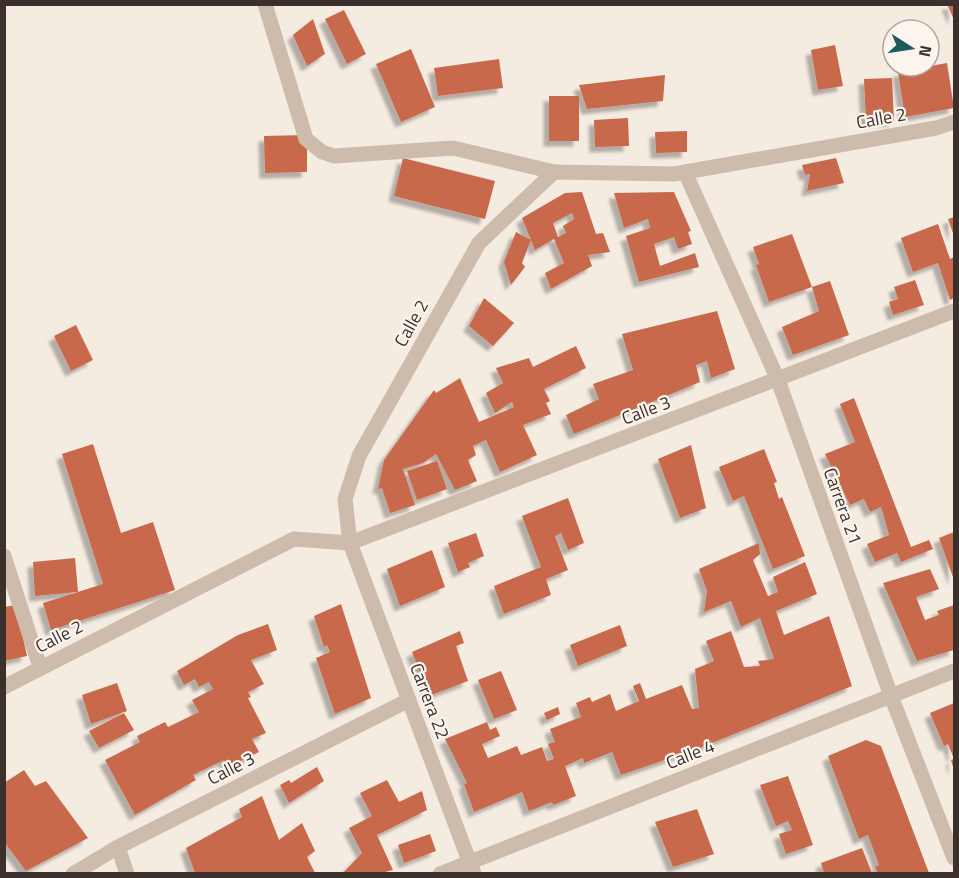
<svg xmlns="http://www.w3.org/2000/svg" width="959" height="878" viewBox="0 0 959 878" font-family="'Titillium Web',sans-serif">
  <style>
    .building { fill: #c8694b; fill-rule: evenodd; filter: url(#shadow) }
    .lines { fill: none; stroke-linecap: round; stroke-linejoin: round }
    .minor { stroke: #cdbbac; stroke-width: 15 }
    .labels { text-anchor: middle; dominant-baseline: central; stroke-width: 4.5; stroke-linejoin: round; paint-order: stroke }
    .street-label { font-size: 18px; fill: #3b302b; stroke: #fbf5ee }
  </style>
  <defs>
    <filter id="shadow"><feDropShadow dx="-5.5" dy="5.5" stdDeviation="1.5" flood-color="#0004"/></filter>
  </defs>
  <rect width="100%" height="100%" fill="#f4ebe1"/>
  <g class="building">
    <path d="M947,4H954V20Z"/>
    <path d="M344,10L366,54L347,64L325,19Z"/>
    <path d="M313,19L325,54L307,66L293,35Z"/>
    <path d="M835,45L843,86L818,90L811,50Z"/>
    <path d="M411,49L435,107L401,122L376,64Z"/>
    <path d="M499,59L503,88L438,96L434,68Z"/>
    <path d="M947,63L954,108L905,117L898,72Z"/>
    <path d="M665,75L663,101L587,109L579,85Z"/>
    <path d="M892,78L894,121L866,122L864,79Z"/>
    <rect x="549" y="96" width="30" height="45"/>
    <path d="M628,118L629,146L595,147L594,120Z"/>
    <path d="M687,131V152L656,153L655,132Z"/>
    <path d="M307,135V172L265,173L264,136Z"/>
    <path d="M403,158L495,181L485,219L394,196Z"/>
    <path d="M836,158L844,183L807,191L810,174L805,175L802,165Z"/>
    <path d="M582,192L596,234L603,233L610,252L588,255L592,266L551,289L545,273L564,263L554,239L535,250L522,218L565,193ZM572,213L574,219L563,226L566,233L558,237L553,223Z"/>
    <path d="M674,192L691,231L688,232L692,244L678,249L674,237L654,244L660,266L695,253L699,267L639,282L626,236L650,228L648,219L624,228L614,193Z"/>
    <path d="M954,217V236L948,219Z"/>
    <path d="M938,224L950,259L954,257V298L950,300L938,263L913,272L901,238Z"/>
    <path d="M516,232L531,240L522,263L525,267L511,285L504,262Z"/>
    <path d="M792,234L812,287L830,281L849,335L793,355L782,327L819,311L812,287L769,302L756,265L759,264L753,247Z"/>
    <path d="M915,280L924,305L893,315L889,302L898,299L894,287Z"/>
    <path d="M484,298L514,323L493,346L469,326Z"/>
    <path d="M717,311L735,369L711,378L707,361L696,365L700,382L574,434L566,415L599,399L593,384L633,370L622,334Z"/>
    <path d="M76,325L93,360L71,371L54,336Z"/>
    <path d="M576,346L586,368L544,389L550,401L546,403L551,414L523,425L537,455L500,472L486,440L473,446L476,455L468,460L477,481L455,490L436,454L423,463L403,469L415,505L390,513L382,488L378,489L384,460L434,390L436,393L460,378L479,422L514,407L512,402L495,413L486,393L503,383L496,368L529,358L533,367Z"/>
    <path d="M854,398L911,547L929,540L933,549L901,562L897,553L875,562L867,544L889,535L881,507L870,512L864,499L850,505L825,454L855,442L840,404Z"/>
    <path d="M93,444L121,533L153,522L175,590L51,630L43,603L103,584L62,454Z"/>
    <path d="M691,445L706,508L680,518L658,459Z"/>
    <path d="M764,449L777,482L774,483L779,499L782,497L805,556L773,569L744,496L733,501L719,467Z"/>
    <path d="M437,461L447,489L417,500L407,471Z"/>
    <path d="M568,498L584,543L568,550L561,533L555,536L568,570L546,579L551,595L504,614L494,586L541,567L522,516Z"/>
    <path d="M954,532V580L939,538Z"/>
    <path d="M476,533L484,556L468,563L470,567L458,572L448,543Z"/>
    <path d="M759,543L760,554L753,560L768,596L778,592L773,577L805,562L817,594L776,611L784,635L829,616L852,686L702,747L621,775L612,752L584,763L583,758L565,766L576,796L553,805L552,802L529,811L522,792L474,812L464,784L467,783L445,739L487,722L490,730L496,727L500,736L482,744L488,758L517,746L521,755L542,747L547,761L554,759L548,744L555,742L550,729L581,717L576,703L590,697L592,702L610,694L616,711L639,701L633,686L640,683L646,699L682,685L692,709L699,708L695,669L714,661L706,641L731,631L744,667L760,666L758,661L774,659L760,618L741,627L731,601L704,612L707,591L699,569Z"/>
    <path d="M432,550L445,587L400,606L387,569Z"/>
    <path d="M75,558L78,592L35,596L33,562Z"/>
    <path d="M930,569L939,589L916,597L925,620L939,615L937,611L954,605V650L917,661L883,583Z"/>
    <path d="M341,604L371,698L335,714L316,658L330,652L327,645L324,647L314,616Z"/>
    <path d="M16,605L27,656L4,661V607Z"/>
    <path d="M268,624L277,650L251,660L264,684L248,692L251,697L248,698L266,733L252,739L259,752L228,767L224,760L193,775L196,780L135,815L105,760L140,742L137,736L165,722L168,727L199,712L192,700L213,689L209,682L199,687L195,679L184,685L177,671L238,635Z"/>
    <path d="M620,625L627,646L578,666L570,645Z"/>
    <path d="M460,631L464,643L456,646L468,681L429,696L412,652Z"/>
    <path d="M501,671L517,710L494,719L478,680Z"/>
    <path d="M117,683L127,711L91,724L82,695Z"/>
    <path d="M954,703V770L951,760L954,759L948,744L944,746L930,713Z"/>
    <path d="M558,707L560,714L547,720L544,713Z"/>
    <path d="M124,713L134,730L99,748L89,731Z"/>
    <path d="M866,740L881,746L929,873H878L875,867L879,865L868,835L859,839L828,756Z"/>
    <path d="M317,767L324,781L289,803L280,785L289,780L291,783Z"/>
    <path d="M24,770L35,786L46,781L88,838L26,871L4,842V783Z"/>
    <path d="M788,776L813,845L786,854L779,834L792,830L788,821L776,826L760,785Z"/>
    <path d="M387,780L399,802L422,791L427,810L377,835L393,870L381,873H343L362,853L349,828L372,816L360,793Z"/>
    <path d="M262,796L279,840L302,823L315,851L307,857L315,873H195L186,848L242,817L239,809Z"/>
    <path d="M697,809L714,854L673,867L655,822Z"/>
    <path d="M430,834L436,851L404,863L398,845Z"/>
    <path d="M862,848L872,873H824L821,863Z"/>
  </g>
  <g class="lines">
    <g class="minor">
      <path d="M265,4L306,139L322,152L334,156L453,148L554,172"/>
      <path d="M685,172L778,380L891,696L954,858"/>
      <path d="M4,556L40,667"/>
      <path d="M4,687L294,539L350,543L954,311"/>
      <path d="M118,847L127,874"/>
      <path d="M73,874L118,847L409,700"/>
      <path d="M440,874L954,671"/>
      <path d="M474,874L350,543L345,499L359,456L479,243L554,172L674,174L936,128L954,122"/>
    </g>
  </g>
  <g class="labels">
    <g class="street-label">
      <text transform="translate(881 118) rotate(-10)">Calle 2</text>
      <text transform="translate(411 323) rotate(-61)">Calle 2</text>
      <text transform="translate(646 410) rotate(-21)">Calle 3</text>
      <text transform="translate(843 506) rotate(70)">Carrera 21</text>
      <text transform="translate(59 636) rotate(-27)">Calle 2</text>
      <text transform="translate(430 701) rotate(69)">Carrera 22</text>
      <text transform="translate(690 754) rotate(-22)">Calle 4</text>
      <text transform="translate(231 768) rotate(-27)">Calle 3</text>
    </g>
  </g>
  <rect width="959" height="878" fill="none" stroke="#3b302b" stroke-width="12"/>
  <g transform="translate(911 48) rotate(102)"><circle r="28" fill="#fbf5ee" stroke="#aea6a0" stroke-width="1.5"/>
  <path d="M0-4.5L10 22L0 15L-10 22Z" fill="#1f5a5e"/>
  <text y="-9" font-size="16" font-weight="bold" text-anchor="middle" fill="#3b302b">N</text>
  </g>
</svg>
